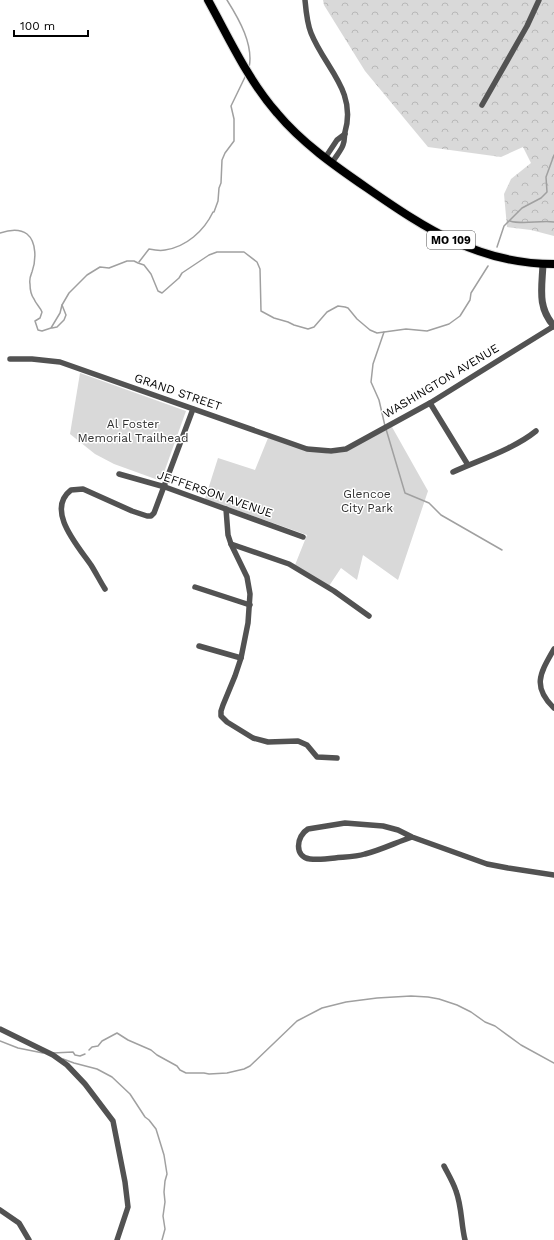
<svg xmlns="http://www.w3.org/2000/svg" width="554" height="1240" viewBox="0 0 554 1240" font-family="'Work Sans',sans-serif">
  <style>
    .forest { fill: url(#forest-crowns) }
    .park { fill: #d9d9d9 }
    .lines { fill: none; stroke-linecap: round; stroke-linejoin: round }
    .stream { stroke: #a0a0a0; stroke-width: 1.5 }
    .primary-casing { stroke: #dbdbdb; stroke-width: 10 }
    .minor { stroke: #525252; stroke-width: 5.5 }
    .tertiary { stroke: #525252; stroke-width: 7 }
    .primary { stroke: #000; stroke-width: 8 }
    .labels { text-anchor: middle; dominant-baseline: central; stroke-width: 3; stroke-linejoin: round; paint-order: stroke }
    .shield { fill: #fff; stroke: #4c4c4c; stroke-width: 1 }
    .shield-label { font-size: 11px; font-weight: bold; fill: #000 }
    .street-label { font-size: 12px; fill: #000; stroke: #fff }
    .park-label { font-size: 12px; fill: #303030; stroke: #fff }
  </style>
  <defs>
    <pattern id="forest-crowns" width="20" height="18" patternUnits="userSpaceOnUse"><rect width="20" height="18" fill="#d9d9d9"/><path d="M2 6a3 3 0 1 1 6 0M12 15a3 3 0 1 1 6 0" fill="none" stroke="#b8b8b8"/></pattern>
  </defs>
  <rect width="100%" height="100%" fill="#fff"/>
  <path class="forest" d="M323,0H554V236L531,230L507,227L504,194L511,179L531,163L523,147L501,157L428,147L365,71L324,5Z"/>
  <g class="park">
    <path d="M80,373L186,411L161,481L114,464L95,454L70,434Z"/>
    <path d="M392,427L428,491L398,580L363,555L357,580L341,568L329,586L295,565L307,535L205,499L218,458L255,470L268,438L330,454L343,452Z"/>
  </g>
  <g class="lines">
    <g class="stream">
      <path d="M227,0C239,19 254,45 249,68"/>
      <path d="M510,221C522,225 541,220 554,222"/>
      <path d="M0,233C9,230 19,228 27,234C37,242 36,261 32,272C30,277 29,279 30,284C30,289 31,295 34,299C36,304 40,307 42,312L40,318L35,321L38,330L42,331L51,328L60,313L62,305L69,293L87,275L100,267L109,268L127,261H134L138,263L144,265L151,274L158,291L162,293L179,278L182,273L209,255L217,252H244L257,262L260,269L261,311L274,318L288,322L294,325L308,329L314,327L327,312L338,306L345,307L348,308L357,319L370,330L377,333L406,329L427,331L449,324L460,316L470,300L471,293L488,266"/>
      <path d="M497,247L504,226L522,208L541,198L547,192L546,177L554,155"/>
      <path d="M139,262L149,249C154,250 160,251 165,250C186,247 204,231 213,212H214L218,201L219,188L221,183L222,160L225,153L234,141V119L231,106L246,75"/>
      <path d="M52,328L57,327L64,320L66,315L62,305"/>
      <path d="M384,332L373,364L371,382L379,400L385,426"/>
      <path d="M386,429L405,493L429,503L441,515L502,550"/>
      <path d="M0,1041L18,1048L43,1053"/>
      <path d="M89,1050L92,1047L98,1046L102,1041L117,1033L128,1040L151,1050L157,1055L177,1066L180,1070L186,1073H204L209,1074L227,1073L244,1069L250,1066L297,1021L322,1008L346,1002L377,998L411,996L428,997L439,999L457,1005L471,1012L485,1022L495,1026L521,1045L554,1063"/>
      <path d="M53,1053L73,1052L75,1055L80,1056L85,1054"/>
      <path d="M63,1059L74,1063L97,1069L112,1077L130,1094L145,1117L149,1120L156,1129L164,1155L167,1174L165,1181L164,1192L165,1202L163,1216L165,1229L162,1240"/>
    </g>
    <defs>
      <path id="primary" d="M208,0C229,38 248,80 277,113C302,143 335,166 367,188C426,229 479,264 554,264"/>
    </defs>
    <use href="#primary" class="primary-casing"/>
    <g class="minor">
      <path d="M305,0C306,11 307,23 311,33C325,68 357,91 345,132C344,136 345,141 343,145C341,151 335,157 332,163"/>
      <path d="M482,105L527,26L539,0"/>
      <path d="M325,158L337,140L345,134"/>
      <path d="M10,359H32L60,362L307,449L331,451L346,449L430,403L554,326"/>
      <path d="M430,403L468,465"/>
      <path d="M453,472C479,460 514,449 536,431"/>
      <path d="M119,474L165,487L303,537"/>
      <path d="M226,509L228,535L231,544L247,577L250,594L248,623L241,658L235,676L223,705L221,711V716L227,722L253,738L268,742L298,741L307,745L317,757L337,758"/>
      <path d="M231,544L289,564L334,591L369,616"/>
      <path d="M195,587L250,605"/>
      <path d="M105,589C100,581 96,573 91,565C78,546 45,510 71,490L83,489L132,511L147,516H151L154,513L193,409"/>
      <path d="M199,646L241,658"/>
      <path d="M554,649C541,672 531,686 554,708"/>
      <path d="M412,837C397,842 381,850 365,854C356,857 345,857 335,858C327,859 318,860 310,859C294,857 296,836 308,829L345,823L383,826L398,830L412,837L487,864L508,868L554,875"/>
      <path d="M0,1029L53,1055L67,1065L85,1084L113,1121L125,1182L128,1207L117,1240"/>
      <path d="M444,1166C448,1174 453,1182 456,1191C462,1207 461,1224 465,1240"/>
      <path d="M0,1210L19,1223L29,1240"/>
    </g>
    <path class="tertiary" d="M543,264C542,288 537,307 554,326"/>
    <use href="#primary" class="primary"/>
  </g>
  <g class="labels">
    <rect class="shield" x="427" y="231" width="48" height="18" rx="3"/>
    <g class="shield-label">
      <text x="451" y="240">MO 109</text>
    </g>
    <g class="street-label">
      <text transform="translate(441 381) rotate(-31)">WASHINGTON AVENUE</text>
      <text transform="translate(178 392) rotate(19)">GRAND STREET</text>
      <text transform="translate(215 494) rotate(19)">JEFFERSON AVENUE</text>
    </g>
    <g class="park-label">
      <text x="133" y="424">Al Foster<tspan x="133" dy="14">Memorial Trailhead</tspan></text>
      <text x="367" y="494">Glencoe<tspan x="367" dy="14">City Park</tspan></text>
    </g>
  </g>
  <path d="M14 30v6h74v-6" fill="none" stroke="#000000" stroke-width="2"/>
  <text x="20" y="30" font-size="12" fill="#000000" stroke="#ffffff" stroke-width="3" paint-order="stroke">100 m</text>
</svg>
